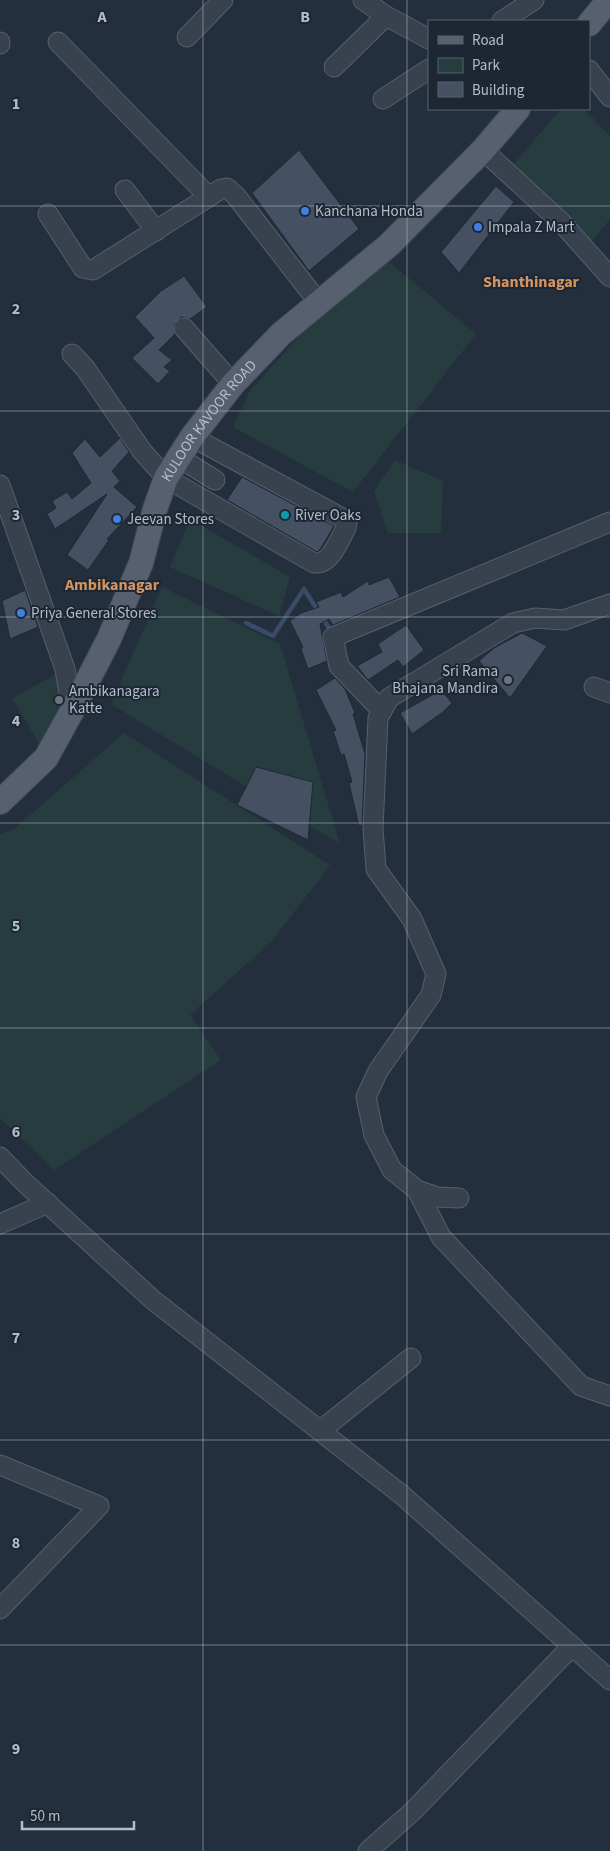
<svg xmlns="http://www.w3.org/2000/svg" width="610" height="1851" viewBox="0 0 610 1851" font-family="'Source Sans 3',sans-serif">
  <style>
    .green { fill: #263c3f }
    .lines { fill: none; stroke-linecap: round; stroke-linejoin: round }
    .stream { stroke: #394c67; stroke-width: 4.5 }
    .building { fill: #455162; stroke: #1f2835 }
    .minor-casing { stroke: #565f6c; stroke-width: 21 }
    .major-casing { stroke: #414a57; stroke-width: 26 }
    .minor { stroke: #38414e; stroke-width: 19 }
    .major { stroke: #56606e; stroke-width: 24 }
    .grid { fill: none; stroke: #b4bcc9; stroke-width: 1; stroke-opacity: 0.55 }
    .shop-dot { fill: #3f7fe0; stroke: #1d2633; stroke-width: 2 }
    .culture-dot { fill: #0f9aa8; stroke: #1d2633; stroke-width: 2 }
    .worship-dot { fill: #6b7280; stroke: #1d2633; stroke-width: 2 }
    .labels { text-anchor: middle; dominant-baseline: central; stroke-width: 4; stroke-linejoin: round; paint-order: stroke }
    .poi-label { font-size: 15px; fill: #b4bcc9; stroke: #1d2633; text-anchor: start }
    .street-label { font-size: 15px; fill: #b4bcc9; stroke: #1d2633 }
    .neighbourhood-label { font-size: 16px; font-weight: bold; fill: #d59563; stroke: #1d2633 }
    .grid-label { font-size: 16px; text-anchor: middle; font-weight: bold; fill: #b4bcc9; stroke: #1d2633; stroke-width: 4; stroke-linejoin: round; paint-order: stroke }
  </style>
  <rect width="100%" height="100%" fill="#242f3e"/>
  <g class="green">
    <path d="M561,109H584L610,136V219L591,243L513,165Z"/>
    <path d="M387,260L476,334L353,492L233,427L249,392L299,336Z"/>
    <path d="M395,460L443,481L441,533H388L374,491Z"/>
    <path d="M190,519L290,577L279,616L170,567Z"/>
    <path d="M162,587L280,644L340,844L111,704Z"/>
    <path d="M65,669L66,708L44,752L12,698Z"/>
    <path d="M124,733L330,865L272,941L190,1015L221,1060L54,1170L0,1118V834L14,829Z"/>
  </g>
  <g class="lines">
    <path class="stream" d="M246,623L273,636L304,589L329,628"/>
  </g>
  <g class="building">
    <path d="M299,150L359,229L309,271L252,193Z"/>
    <path d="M496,186L514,202L459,273L441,252Z"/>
    <path d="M184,276L207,307L190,319L181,317L174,324L175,334L159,350L172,360L164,367L170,371L158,384L132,358L154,338L135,317L161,291Z"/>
    <path d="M120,438L129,452L112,471L120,481L114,487L137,507L107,539L109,540L88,570L67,555L107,494L55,529L47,514L56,508L52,501L67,492L72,499L91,483L72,453L85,439L100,457Z"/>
    <path d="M242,477L334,526L321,548L317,552L227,500Z"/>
    <path d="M389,577L400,597L333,625L329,619L320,624L327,661L308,669L301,649L303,647L290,621L301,613L319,607L316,602L341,592L343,597L368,581L369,585Z"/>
    <path d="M25,590L38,627L10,639L2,601Z"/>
    <path d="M406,625L424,650L403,667L398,660L368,680L357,666L382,652L378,644Z"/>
    <path d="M522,633L547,646L510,698L479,661L494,648Z"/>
    <path d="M335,678L345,689L355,713L353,714L365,754L362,825L359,826L349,783L352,782L344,754L341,755L333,731L336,730L316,690Z"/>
    <path d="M441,690L452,703L443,712L412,734L400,713Z"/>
    <path d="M256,767L313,782L308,840L237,805Z"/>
  </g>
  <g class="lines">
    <defs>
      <g id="minor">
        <path d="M363,0L386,16L429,39"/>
        <path d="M502,21L534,0"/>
        <path d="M187,37L223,0"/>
        <path d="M0,42V44"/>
        <path d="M58,42L209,197"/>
        <path d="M334,67L386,16"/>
        <path d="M589,70L610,97"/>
        <path d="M383,99L429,69"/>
        <path d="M483,150L561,222L610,277"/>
        <path d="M125,190L156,231"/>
        <path d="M48,214L83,268L93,270L221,189L227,188L236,196L319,303"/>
        <path d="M184,328L233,384"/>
        <path d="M72,354L85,368L142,451L166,478L314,563C331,565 339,540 346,528L347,522L344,519L192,437"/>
        <path d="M178,457L215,480"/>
        <path d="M0,485L65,669L72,711"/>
        <path d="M594,687L610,693"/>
        <path d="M382,711L339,666L333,637L610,522"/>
        <path d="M0,1157L25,1183L153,1300L402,1495L610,1680"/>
        <path d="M417,1190L441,1237L581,1386L610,1396"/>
        <path d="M459,1198L437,1197L417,1190L392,1170L374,1135L366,1097L378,1071L431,995L436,974L412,919L376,869L373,829L378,718L389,698L513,623L535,618L564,620L610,604"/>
        <path d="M0,1224L48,1203"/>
        <path d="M320,1431L411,1358"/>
        <path d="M0,1465L99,1506L0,1609"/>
        <path d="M368,1851L413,1811L572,1646"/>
      </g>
      <g id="major">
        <path d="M589,24L609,0"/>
        <path id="s1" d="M0,802L46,758L72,711L109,639L141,563L155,509L166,478L192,437L233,384L281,334L389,245L483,150L518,109"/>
      </g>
    </defs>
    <use href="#minor" class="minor-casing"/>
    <use href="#major" class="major-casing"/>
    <use href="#minor" class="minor"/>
    <use href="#major" class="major"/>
  </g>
  <path class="grid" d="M203,0V1851M407,0V1851M0,206H610M0,411H610M0,617H610M0,823H610M0,1028H610M0,1234H610M0,1440H610M0,1645H610"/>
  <g class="shop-dot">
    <circle cx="305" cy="211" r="5"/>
    <circle cx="478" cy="227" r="5"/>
    <circle cx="117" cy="519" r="5"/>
    <circle cx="21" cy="613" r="5"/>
  </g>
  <circle class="culture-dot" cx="285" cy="515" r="5"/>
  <g class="worship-dot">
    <circle cx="508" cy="680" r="5"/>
    <circle cx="59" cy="700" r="5"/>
  </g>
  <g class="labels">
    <g class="poi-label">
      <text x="315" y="211">Kanchana Honda</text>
      <text x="488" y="227">Impala Z Mart</text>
      <text x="295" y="515">River Oaks</text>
      <text x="127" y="519">Jeevan Stores</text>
      <text x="31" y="613">Priya General Stores</text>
      <text x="498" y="671" text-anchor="end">Sri Rama<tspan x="498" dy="17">Bhajana Mandira</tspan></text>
      <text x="69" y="691">Ambikanagara<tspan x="69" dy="17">Katte</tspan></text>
    </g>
    <g class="street-label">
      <text stroke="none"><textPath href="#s1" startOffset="441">KULOOR KAVOOR ROAD</textPath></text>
    </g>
    <g class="neighbourhood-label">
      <text x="531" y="282">Shanthinagar</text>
      <text x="112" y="585">Ambikanagar</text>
    </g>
  </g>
  <g class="grid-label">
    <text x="102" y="22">A</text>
    <text x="305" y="22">B</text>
    <text x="16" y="109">1</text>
    <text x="16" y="314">2</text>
    <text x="16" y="520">3</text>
    <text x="16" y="726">4</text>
    <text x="16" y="931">5</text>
    <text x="16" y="1137">6</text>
    <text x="16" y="1343">7</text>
    <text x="16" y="1548">8</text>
    <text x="16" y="1754">9</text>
  </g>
  <rect x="428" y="20" width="162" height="90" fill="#1d2633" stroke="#59626f"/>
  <rect x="438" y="36" width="25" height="8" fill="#56606e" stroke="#59626f"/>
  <text x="472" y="45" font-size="15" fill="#b4bcc9">Road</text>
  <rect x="438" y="58" width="25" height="15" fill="#263c3f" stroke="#59626f"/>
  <text x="472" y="70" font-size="15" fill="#b4bcc9">Park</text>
  <rect x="438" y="82" width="25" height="15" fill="#455162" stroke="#59626f"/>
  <text x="472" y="95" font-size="15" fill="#b4bcc9">Building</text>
  <path d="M22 1821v8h112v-8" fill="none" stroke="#b4bcc9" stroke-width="2.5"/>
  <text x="30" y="1821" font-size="15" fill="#b4bcc9" stroke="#1d2633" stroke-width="4" paint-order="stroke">50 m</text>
</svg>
